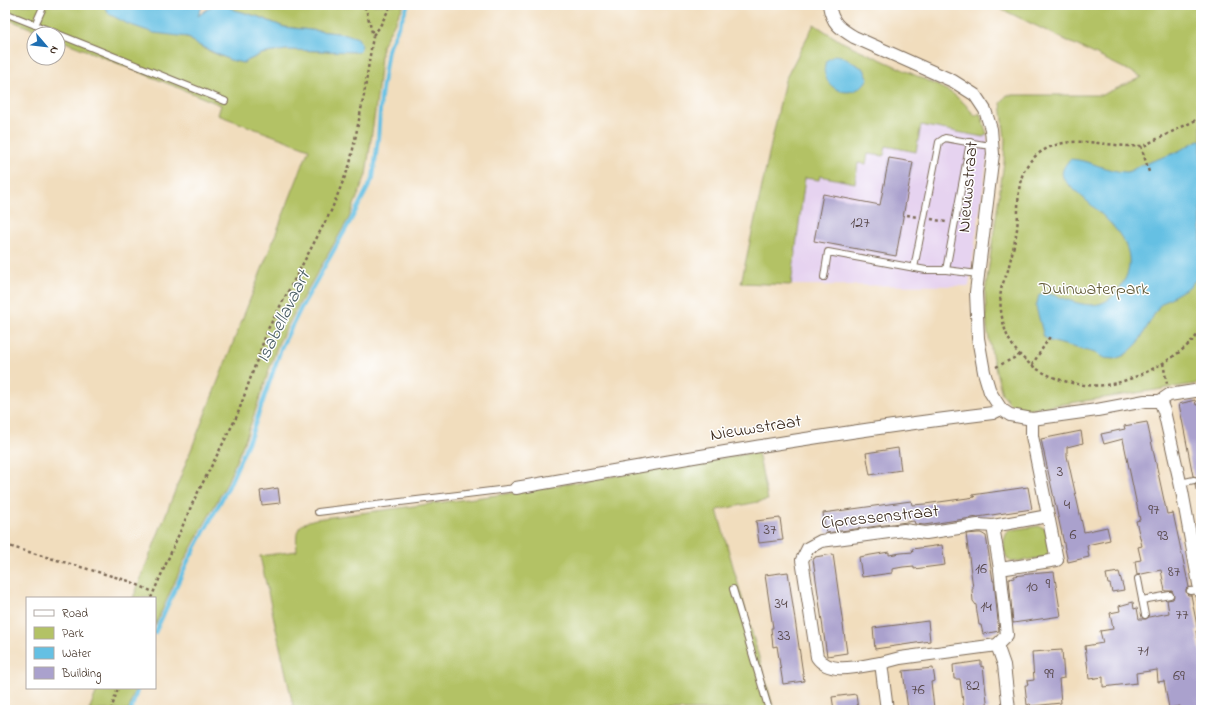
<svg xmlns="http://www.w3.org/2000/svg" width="1206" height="715" viewBox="0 0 1206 715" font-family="'Indie Flower',sans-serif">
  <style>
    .built { fill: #e6d3f0 }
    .green { fill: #b3c265; stroke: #777642 }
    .water { fill: #65c0e3; stroke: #507580 }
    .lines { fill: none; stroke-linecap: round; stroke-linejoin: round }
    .stream { stroke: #65c0e3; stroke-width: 4 }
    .building { fill: #aaa1cd }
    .lane-casing { stroke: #7b6956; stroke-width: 8 }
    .street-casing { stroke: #7b6956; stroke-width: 14 }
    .path { stroke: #7b6956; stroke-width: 2.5; stroke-dasharray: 3 3; stroke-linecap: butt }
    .lane { stroke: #fff; stroke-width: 6 }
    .street { stroke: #fff; stroke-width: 12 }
    .labels { text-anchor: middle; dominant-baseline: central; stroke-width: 3; stroke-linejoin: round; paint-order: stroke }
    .number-label { font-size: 16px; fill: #57484a }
    .street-label { font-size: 18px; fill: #3b2a1e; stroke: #fff }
    .park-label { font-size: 18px; fill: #5f5833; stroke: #fff }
    .water-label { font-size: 19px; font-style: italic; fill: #4a5e63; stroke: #fff }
  </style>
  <rect width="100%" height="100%" fill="#fff"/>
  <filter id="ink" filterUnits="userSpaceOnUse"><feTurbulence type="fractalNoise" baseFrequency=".025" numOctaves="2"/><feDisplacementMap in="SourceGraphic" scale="8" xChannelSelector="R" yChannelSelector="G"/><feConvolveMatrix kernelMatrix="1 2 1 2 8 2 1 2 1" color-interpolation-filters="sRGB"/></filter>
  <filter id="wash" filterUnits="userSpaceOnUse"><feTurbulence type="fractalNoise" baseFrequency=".012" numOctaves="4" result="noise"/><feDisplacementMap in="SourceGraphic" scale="16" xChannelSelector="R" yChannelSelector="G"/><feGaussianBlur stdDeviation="0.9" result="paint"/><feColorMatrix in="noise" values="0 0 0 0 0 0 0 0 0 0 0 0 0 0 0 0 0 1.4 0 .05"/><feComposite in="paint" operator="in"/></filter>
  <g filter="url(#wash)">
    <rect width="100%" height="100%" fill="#f1ddbd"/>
    <path class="built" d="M805,104L884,156L885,146L920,125L983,137L987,134L988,153L969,286L791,285L805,178Z"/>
    <g class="green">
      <path d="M5,5H103L109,14L178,35C190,37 188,39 197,44C210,53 228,59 243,63L261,54L286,50L359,52L346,34L284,27L259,17L235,10L224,5H404L382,46L377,97L366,175L349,218L298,306L278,344L247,435L226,485L185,559L155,626V598H133L309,149L218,115L221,105L58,39V34H45L5,18Z"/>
      <path d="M993,5H1201V383L1038,408L1022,409L1010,404L1002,394L993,360L987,328L985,293L1004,162L1005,139L1001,103L1007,95H1102L1142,77Z"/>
      <path d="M814,24L840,41L928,81L952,93L965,104L975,116L980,113L987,134L983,137L921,125L916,152L886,146L884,156L868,154L866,164L858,163L855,183L820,176L819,180L805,178L791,285L741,283L785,80Z"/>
      <path d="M758,452L768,500L717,510L774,710H294L260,556L297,551C296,532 295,524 316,519L512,493Z"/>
      <path d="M1039,526L1046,529L1050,553L1047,557L1012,562C1002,558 1001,536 1010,530Z"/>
      <path d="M98,688H135L129,710H89Z"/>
    </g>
    <g class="water">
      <path d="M103,5H203L198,16L213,5H224L235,10L259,17L284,27L346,34L358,38L362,46L359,52L286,50L261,54L243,63L230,60L196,44L188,37L154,33L128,24L109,14Z"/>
      <path d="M835,55L841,56L864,69L868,78C854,105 817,89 826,61Z"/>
      <path d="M1199,140H1201V274L1189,287L1167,300L1159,306L1138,343L1130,351L1123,356L1114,359L1104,358L1095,353L1050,341L1044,337L1036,307L1039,295C1044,291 1050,294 1056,296C1080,304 1101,314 1119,289C1124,282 1129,273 1129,264C1132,236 1096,210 1078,193C1073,188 1066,184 1063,177C1060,171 1066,164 1070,159C1091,160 1107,172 1127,172C1132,171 1136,167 1141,165C1151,161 1162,158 1172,154C1182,150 1190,144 1199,140Z"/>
    </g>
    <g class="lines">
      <g class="stream">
        <path d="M155,633L188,561L229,486L251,436L282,346L301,308L351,220L373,178L378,139L381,97L388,50L408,5"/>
        <path d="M131,710L138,688"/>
      </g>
    </g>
    <g id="blocks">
      <g class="building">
        <path d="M889,158L913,162L896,256L814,241L823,194L880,205Z"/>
        <path d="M1195,400L1196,405L1201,404V489L1196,490L1195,484L1197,483L1198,479L1197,477L1193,476L1179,404Z"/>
        <path d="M1147,422L1167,514L1173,513L1189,587L1186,589V592L1188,595H1191L1198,631H1196L1201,656V710H1181L1180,706L1169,708L1164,681L1158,682L1157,670L1136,673L1137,683L1103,687V677L1089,679L1085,646L1103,643L1100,631L1113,629L1110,613L1120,611L1119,606L1133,602L1134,609L1137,608L1139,619H1146L1149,617L1169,613L1167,600L1173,599L1174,596L1172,591H1165L1161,570L1137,575L1135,561L1141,560L1138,547L1142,546L1136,521L1140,520L1123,439L1104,444L1101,434L1125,429L1124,426Z"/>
        <path d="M1081,431L1083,443L1067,447V456L1084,532L1107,527L1110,540L1087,545L1089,557L1068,562L1041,439Z"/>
        <path d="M898,448L901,470L870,475L866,453Z"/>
        <path d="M1028,487L1032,509L924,525L915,524L914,521L826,533L823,513L911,501L912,505L925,504L975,497L972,495Z"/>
        <path d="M278,488L280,503L262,505L260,491Z"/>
        <path d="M780,518L783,540L759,543L756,521Z"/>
        <path d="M978,533H981L986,536L993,581H994L999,631L983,634L981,625H979L976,605L973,601L972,590L973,588L966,534Z"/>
        <path d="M942,545L945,565L914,569V566L903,567L892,569V573L862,577L859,557L889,552V555L901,553L913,552L912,549Z"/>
        <path d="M833,554L847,653L827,656L813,559L815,558V557Z"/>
        <path d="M788,572L804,681L783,684L777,646L773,647L771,628H773L765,575Z"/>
        <path d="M1054,572L1061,616L1013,623L1009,579L1014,578V576L1029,574Z"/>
        <path d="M1119,572L1124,590L1112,592L1110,584H1108L1106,574Z"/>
        <path d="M928,621L930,641L875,649L873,628Z"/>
        <path d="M1062,650L1064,678L1059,679L1061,703L1032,706L1030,704L1027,705L1025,685H1028L1027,681L1034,680L1032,652Z"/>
        <path d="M981,661V667L983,666L988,710H964L960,679H954L953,665Z"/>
        <path d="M933,668L935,681L931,682L934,708H932V710H908L903,671Z"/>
        <path d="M856,694L858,710H834L832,697Z"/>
      </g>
    </g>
  </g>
  <g filter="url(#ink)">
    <use href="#blocks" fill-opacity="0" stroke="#7b6956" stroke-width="1"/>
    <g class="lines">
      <defs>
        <g id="lane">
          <path d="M5,13L58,34"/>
          <path d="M35,25L44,5"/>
          <path d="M58,34L225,101"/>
          <path d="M914,268L939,142L945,138L984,145H993"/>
          <path d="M946,270L970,142"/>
          <path d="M824,277L828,252L926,270H946L978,274"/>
          <path d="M1180,483L1194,480"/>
          <path d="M318,512L516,488"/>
          <path d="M1138,579L1145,615"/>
          <path d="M733,589L769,710"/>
          <path d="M1190,591L1200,590"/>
          <path d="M1142,600L1170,595"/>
        </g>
        <g id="street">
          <path d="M829,5C832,23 839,28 854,37L953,81L975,95L985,110L991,129L993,154L976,292L978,338L984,372L990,392L1001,409L1010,415L1032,419L1097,410L1145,401H1160L1164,411L1182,491L1201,595"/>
          <path d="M1160,401L1169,395L1201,390"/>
          <path d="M516,488C675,460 833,432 993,413L1001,409"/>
          <path d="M993,526L1000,569"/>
          <path d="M997,645L1004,665L1009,710"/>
          <path d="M881,663C860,666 830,676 817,657L802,560L808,548L821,541L904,530L926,533L978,525L993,526L1048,516"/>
          <path d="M887,710L881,663L900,658L997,645L1007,635L1000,569L1057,560L1032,436V419"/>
        </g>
      </defs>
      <use href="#lane" class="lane-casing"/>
      <use href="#street" class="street-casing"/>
      <g class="path">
        <path d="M373,35L379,28L391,5"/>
        <path d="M1201,118C1185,125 1170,133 1155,140C1150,142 1146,146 1141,146C1106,148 1069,131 1038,154C1013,173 1020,202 1017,229C1015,243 1011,257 1008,270C1006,277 1002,284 1001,290C999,305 1002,322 1007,335C1022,371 1069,389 1106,385C1136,381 1184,356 1201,330"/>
        <path d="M1141,146L1149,172"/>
        <path d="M907,215L917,217"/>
        <path d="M931,219L946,222"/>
        <path d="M1163,363L1167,384"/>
        <path d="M1032,365L1051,335"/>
        <path d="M996,367L1020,355"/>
        <path d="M5,545L129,581L153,592"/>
        <path d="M151,598L194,500L237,416L268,329L331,211L350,164L364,95L373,36L366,9L362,5"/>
        <path d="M5,708L13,710"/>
        <path d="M111,710L118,688"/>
      </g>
      <use href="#lane" class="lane"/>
      <use href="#street" class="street"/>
    </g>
  </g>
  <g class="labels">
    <g class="number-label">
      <text x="860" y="223">127</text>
      <text x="1060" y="472">3</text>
      <text x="1067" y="505">4</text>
      <text x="1154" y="510">97</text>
      <text x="770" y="530">37</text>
      <text x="1073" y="535">6</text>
      <text x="1163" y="536">93</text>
      <text x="981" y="569">16</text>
      <text x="1174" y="572">87</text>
      <text x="1048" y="584">9</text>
      <text x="1032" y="587">10</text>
      <text x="781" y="604">34</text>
      <text x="986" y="607">14</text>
      <text x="1182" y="615">77</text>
      <text x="784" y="636">33</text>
      <text x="1143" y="651">71</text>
      <text x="1049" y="674">99</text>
      <text x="1179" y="676">69</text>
      <text x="973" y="686">82</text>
      <text x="918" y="690">76</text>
    </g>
    <g class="street-label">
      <text transform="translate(969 187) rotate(-85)">Nieuwstraat</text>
      <text transform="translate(756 429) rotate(-9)">Nieuwstraat</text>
      <text transform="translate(880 518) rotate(-6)">Cipressenstraat</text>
    </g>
    <g class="park-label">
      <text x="1094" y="290">Duinwaterpark</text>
    </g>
    <g class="water-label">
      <text transform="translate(284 317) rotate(-64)">Isabellavaart</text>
    </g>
  </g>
  <rect width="1206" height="715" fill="none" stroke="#fff" stroke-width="20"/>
  <rect x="26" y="597" width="130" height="92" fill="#ffffff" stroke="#b1aaa5"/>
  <rect x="34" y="610" width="20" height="6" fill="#ffffff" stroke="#b1aaa5"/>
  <text x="62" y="617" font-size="12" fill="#3b2a1e">Road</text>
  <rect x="34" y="627" width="20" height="12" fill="#b3c265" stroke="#b1aaa5"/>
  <text x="62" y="637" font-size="12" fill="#3b2a1e">Park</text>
  <rect x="34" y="647" width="20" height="12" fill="#65c0e3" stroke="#b1aaa5"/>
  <text x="62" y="657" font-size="12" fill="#3b2a1e">Water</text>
  <rect x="34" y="667" width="20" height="12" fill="#aaa1cd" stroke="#b1aaa5"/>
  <text x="62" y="677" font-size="12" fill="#3b2a1e">Building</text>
  <g transform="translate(46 46) rotate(118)"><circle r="19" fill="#ffffff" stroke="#b1aaa5"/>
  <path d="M0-3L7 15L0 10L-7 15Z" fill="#1f6fb2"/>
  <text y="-6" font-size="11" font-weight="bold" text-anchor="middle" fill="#3b2a1e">N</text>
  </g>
</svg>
